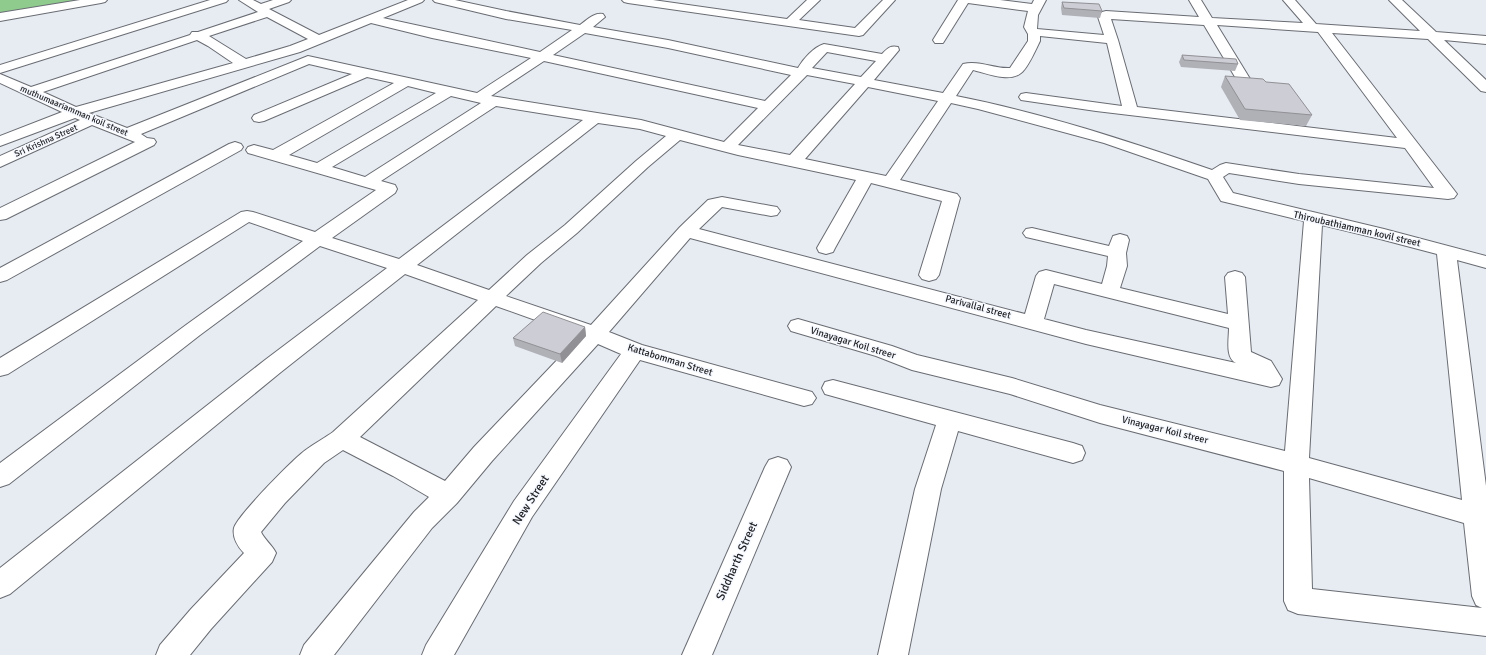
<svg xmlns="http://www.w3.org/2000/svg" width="1486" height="655" viewBox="0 0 1486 655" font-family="Signika,sans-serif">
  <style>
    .green { fill: #90cb8e }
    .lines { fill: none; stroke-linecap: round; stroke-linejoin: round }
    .street-casing { stroke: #696c73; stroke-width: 2 }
    .street { fill: #fff; fill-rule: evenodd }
    .wall { fill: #b0b0b7 }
    .shaded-wall { fill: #909095 }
    .building { fill: #cdcdd5; stroke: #909095 }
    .labels { text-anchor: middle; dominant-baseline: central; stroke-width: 3; stroke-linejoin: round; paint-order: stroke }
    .far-street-label { font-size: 9px; fill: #222326; stroke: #f5f8fe }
    .street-label { font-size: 10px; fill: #222326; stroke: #f5f8fe }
    .near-street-label { font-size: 12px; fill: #222326; stroke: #f5f8fe }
  </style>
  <rect width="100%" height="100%" fill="#e7ebf2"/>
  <path class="green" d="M0,0H101L0,17Z"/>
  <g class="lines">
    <defs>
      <g id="street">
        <path d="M80,0H107L105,2L101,3L0,21V13Z"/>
        <path d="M210,0H228L226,2L0,73V65Z"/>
        <path d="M239,0H253L261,4L273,0H291L289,2L269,9L319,35L408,0H424L422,2L383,18L540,52L572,30L506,19L435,2L433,0H455L506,11L580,25C587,20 594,12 603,14L605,17L593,27L668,40L798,68C803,59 814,47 824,44L882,54C887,49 890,45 898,47L899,50L874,80L943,93L963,64C979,60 994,69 1010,68L1028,41V34L1024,27L1028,11L968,3L943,43H935L933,40L958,0H1000L1032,4L1034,0H1046L1038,15L1037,29L1104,35L1098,17L1102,12L1106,11L1199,17L1189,0H1201L1212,18L1303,23L1283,0H1295L1316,24L1420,31L1389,0H1402L1436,32L1486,36V44L1444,40L1486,80V92L1481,91L1428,39L1332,33L1454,190L1457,194L1454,198L1448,199L1299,184L1229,173L1223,177L1233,193L1384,229L1486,256V268L1457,260L1486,486V636L1298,614L1288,610L1284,601V471L1100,423L1010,394L912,370L876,356L791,331L788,326L791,321L798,319L892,346L917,355L1012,378L1100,405L1285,451L1304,221L1221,201L1208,179L1104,143L978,109L951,103L900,180L957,194L960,198L939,275L936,279L929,281L922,279L919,275L942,201L871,183L835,248L833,252L826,254L819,252L817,248L856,180L738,155L680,140L648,167L577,233L541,263L506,296L591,325L680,227L708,200L722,197L771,206L777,207L780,211L777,215L771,216L722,207L699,229L1025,314L1036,276L1039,272L1046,270L1102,284L1107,266L1108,256L1026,237L1023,233L1026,229L1032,228L1109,246L1113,236L1120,234L1127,236L1129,240L1126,253L1127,266L1120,288L1228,314L1225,277L1228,273L1235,271L1242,273L1245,277L1251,352L1271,361L1282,379L1279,385L1271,387L1086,344L690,238L609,332L642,345L812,392L816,398L812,404L804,406L640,360L532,517L454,655H422L426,645L514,501L621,354L598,344L492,461L457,503L432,528L334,655H300L304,645L414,512L429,497L393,476L343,450L324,463L285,503L261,532C264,539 272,545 276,553L272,562L211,629L190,655H156L160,645L191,609L244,553C238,547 232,537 234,528C237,516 295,457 307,449C315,443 325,438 333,432L478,300L405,274L281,372L10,594L0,598V568L265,360L387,268L320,246L200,335L9,484L0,487V463L186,325L303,241L249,222L8,374L0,376V358L241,212L247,211L253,212L315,232L376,190L248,153L246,150L248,147L254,145L273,150L394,83L367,77L264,121L259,122L254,121L252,118L254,115L352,74L309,64L141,134L147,138L154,139L156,142L154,145L6,219L0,220V208L135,142L92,125L0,167V156L80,120L75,118L0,146V136L62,112L0,83V74L31,87L190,35L192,32H198L258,12ZM267,17L308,39L290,46L246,59L209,36ZM1111,19L1204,25L1241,87L1243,90L1248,91L1253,90L1255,87L1217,25L1318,32L1397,138L1137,107L1118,40ZM371,23L432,38L531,58L477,93L308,56L127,128L89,113L300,52ZM585,33L668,48L791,75L765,101L553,55ZM1040,36L1107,43L1122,106L1026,93L1021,94L1019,97L1021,100L1096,111L1405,148L1434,188L1299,174L1226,163L1220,165L1212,170C1128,141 1043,113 956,96L973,70C986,73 1009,83 1021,73C1028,68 1036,49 1040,41ZM197,40L208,46L233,63L76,107L43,92ZM827,52L876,61L861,77L812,68ZM544,61L758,108L724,142L641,120L491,96ZM807,75L855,84L790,155L738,145ZM408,86L436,93L317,163L289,155ZM868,87L938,101L886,176L805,159ZM451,96L481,103L365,177L332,167ZM496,106L583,120L399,259L332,238L395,193L397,189L395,185L381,181ZM598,123L640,129L666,136L636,161L565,225L527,255L489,290L417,265ZM1322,225L1380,239L1437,254L1462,500L1309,458ZM1054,284L1229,328C1229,339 1225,358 1236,363L1086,330L1044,319ZM496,306L580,336L474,447L445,481L360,437ZM1309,478L1464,523L1472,596L1476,605L1482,608L1312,589Z"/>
        <path d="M622,0H653L787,19L807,0H820L799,20L855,28L883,0H895L863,35L859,36L628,3L624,2Z"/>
        <path d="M235,142L241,144L243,147L241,150L7,280L0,282V268L229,144Z"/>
        <path d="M833,380L1073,443L1082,446L1085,453L1082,460L1073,463L958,431L941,489L908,655H878L915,489L936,425L825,394L822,388L825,382Z"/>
        <path d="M778,457L787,460L791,467L712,655H682L765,467L769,460Z"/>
      </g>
    </defs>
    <use href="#street" class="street-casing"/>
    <use href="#street" class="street"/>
  </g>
  <g class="wall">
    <path d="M1062,2L1102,11L1100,18L1062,15L1061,8Z"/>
    <path d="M1182,55L1238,64L1235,71L1181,67L1179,62Z"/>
    <path d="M1225,76L1266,82L1312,115L1306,126L1240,120L1221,87Z"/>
    <path d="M585,327L586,336L562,363L515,346L513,338Z"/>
  </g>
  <path class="shaded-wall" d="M585,327L586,336L562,363L560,354Z"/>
  <g class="building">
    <path d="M1062,2L1099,4L1102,11L1064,8Z"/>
    <path d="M1182,55L1236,59L1238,64L1184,60Z"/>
    <path d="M1225,76L1263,79L1266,82L1289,84L1312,115L1245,109Z"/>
    <path d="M543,312L585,327L560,354L513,338Z"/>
  </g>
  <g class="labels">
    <g class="far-street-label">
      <text transform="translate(74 111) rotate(23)">muthumaariamman koil street</text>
      <text transform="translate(46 141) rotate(-24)">Sri Krishna Street</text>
    </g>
    <g class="street-label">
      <text transform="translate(1357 229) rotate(13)">Thiroubathiamman kovil street</text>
      <text transform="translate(978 307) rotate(15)">Parivallal street</text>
      <text transform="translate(853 343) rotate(17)">Vinayagar Koil streer</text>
      <text transform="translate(670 360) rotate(17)">Kattabomman Street</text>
      <text transform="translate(1165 430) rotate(14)">Vinayagar Koil streer</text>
    </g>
    <g class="near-street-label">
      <text transform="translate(531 500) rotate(-57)">New Street</text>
      <text transform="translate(737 561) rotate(-66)">Siddharth Street</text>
    </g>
  </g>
</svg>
